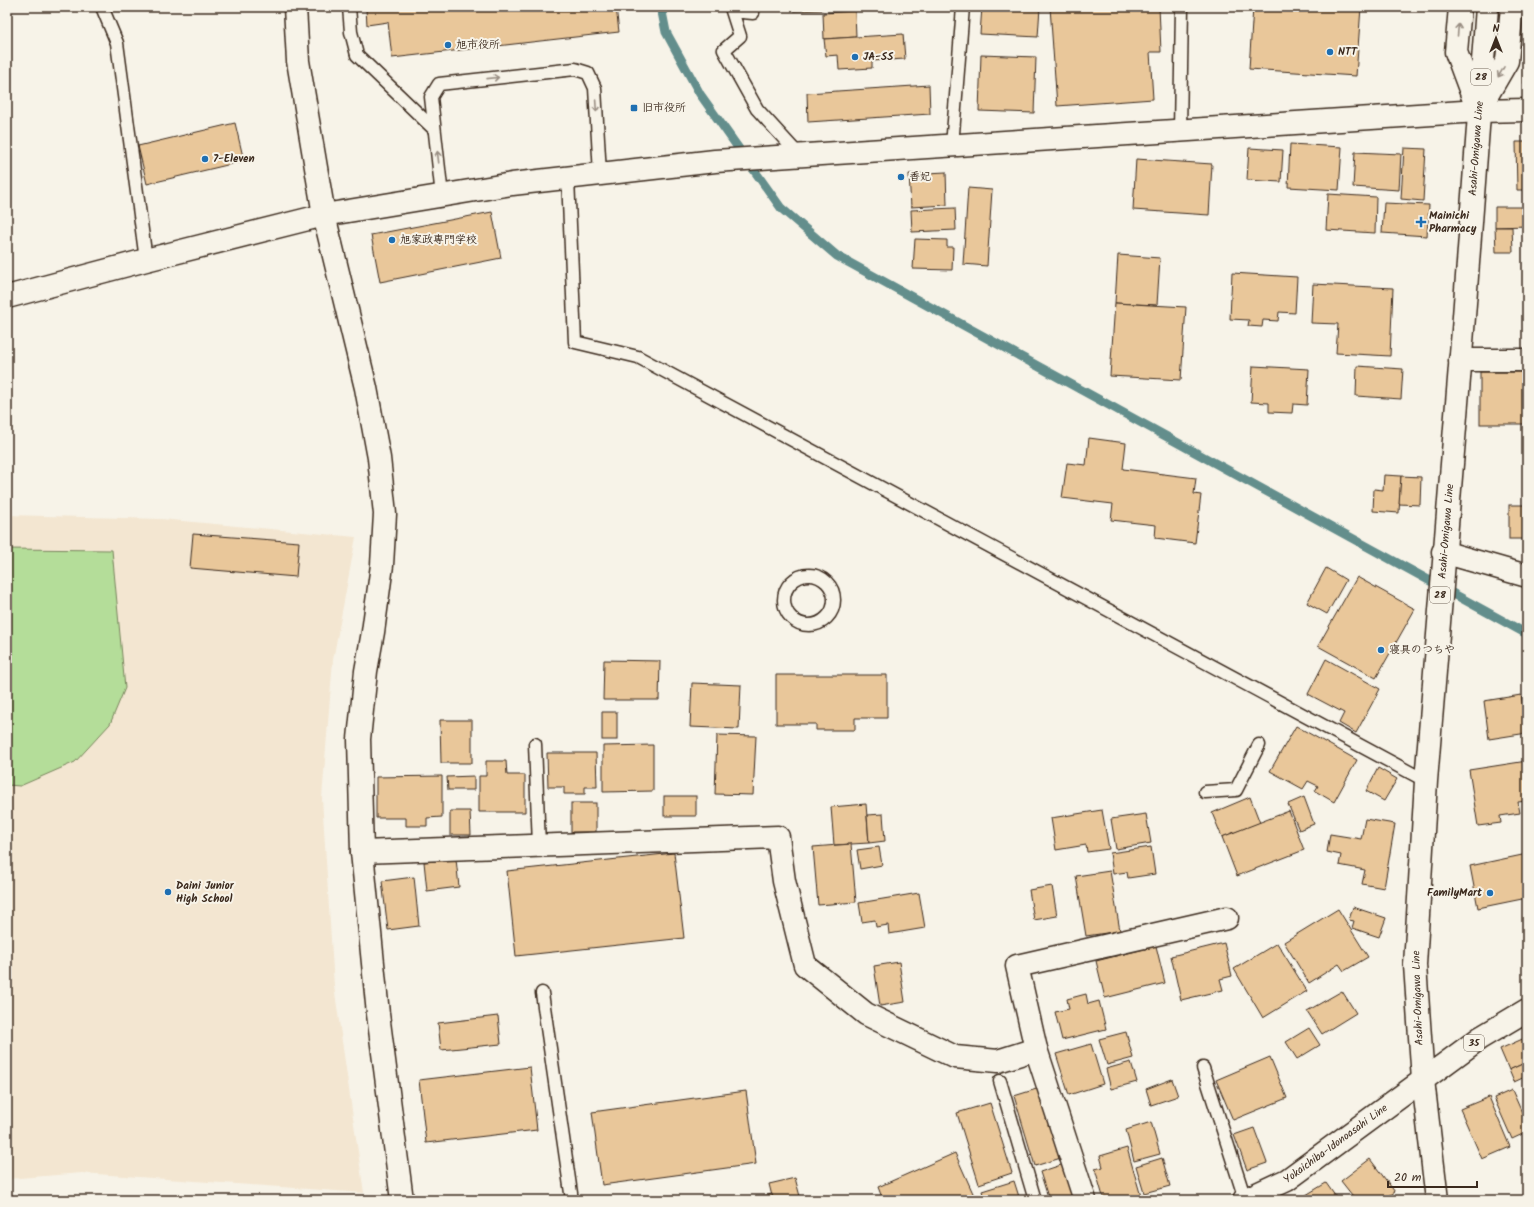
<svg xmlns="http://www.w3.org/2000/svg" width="1534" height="1207" viewBox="0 0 1534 1207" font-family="Kalam,'Klee One',sans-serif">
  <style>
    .built { fill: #f3e6d1 }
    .pitch { fill: #b4dd99; stroke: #78845c }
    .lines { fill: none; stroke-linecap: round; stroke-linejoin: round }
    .stream { stroke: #648e8c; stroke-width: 9 }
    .building { fill: #e9c79a; stroke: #3b2a1e }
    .service-casing { stroke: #3b2a1e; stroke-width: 15 }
    .minor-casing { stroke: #3b2a1e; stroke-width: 25 }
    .tertiary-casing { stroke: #3b2a1e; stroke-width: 25 }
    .secondary-casing { stroke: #3b2a1e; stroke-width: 25 }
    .primary-casing { stroke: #3b2a1e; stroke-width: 25 }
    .service { stroke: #f7f3e8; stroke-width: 12 }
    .minor { stroke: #f7f3e8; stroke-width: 22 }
    .tertiary { stroke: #f7f3e8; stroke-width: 22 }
    .secondary { stroke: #f7f3e8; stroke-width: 22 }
    .primary { stroke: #f7f3e8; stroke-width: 22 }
    .oneway { stroke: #998e83 }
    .poi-dot { fill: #1f6fb2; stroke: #f7f3e8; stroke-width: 1.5 }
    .labels { text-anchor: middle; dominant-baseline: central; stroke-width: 4; stroke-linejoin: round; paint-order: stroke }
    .shield { fill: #f7f3e8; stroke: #73665b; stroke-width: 1 }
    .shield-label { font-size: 10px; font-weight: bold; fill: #3b2a1e }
    .poi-label { font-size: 11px; font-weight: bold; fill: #3b2a1e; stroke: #f7f3e8; text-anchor: start }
    .street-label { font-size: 11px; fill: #3b2a1e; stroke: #f7f3e8 }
  </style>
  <rect width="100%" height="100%" fill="#f7f3e8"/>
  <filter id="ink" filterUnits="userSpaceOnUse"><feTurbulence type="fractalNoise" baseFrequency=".025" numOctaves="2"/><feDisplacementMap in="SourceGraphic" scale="8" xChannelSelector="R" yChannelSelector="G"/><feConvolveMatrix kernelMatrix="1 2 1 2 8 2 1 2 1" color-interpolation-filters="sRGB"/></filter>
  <g filter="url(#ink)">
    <path class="built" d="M7,515L161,519L356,537L333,660L322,798L334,986L364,1193L82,1173L7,1179Z"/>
    <path class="pitch" d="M7,549L112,550L125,688L110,724L75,762L20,786L7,785Z"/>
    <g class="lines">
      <path class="stream" d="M661,7L666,32L700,94L781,208L837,256L1527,634"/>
    </g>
    <g class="building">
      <path d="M383,7H616L619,32L392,58L388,22L367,25L366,9Z"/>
      <path d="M794,7H822V10L794,11Z"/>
      <rect x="826" y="7" width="83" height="1"/>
      <path d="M982,7H1040L1038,37L980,34Z"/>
      <path d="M1050,7H1159L1161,52H1150L1153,99L1057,106Z"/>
      <path d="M1253,7H1361L1356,76L1249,69Z"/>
      <path d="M1525,7H1527V34H1524Z"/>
      <path d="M855,11L856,37L824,39L823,13Z"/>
      <path d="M903,34L905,59L872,61V68L839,70L838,55L826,56L824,39Z"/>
      <path d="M1524,36H1527V83H1523Z"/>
      <path d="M981,55L1036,57L1034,113L979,111Z"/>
      <path d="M929,85L930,114L808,122L807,93Z"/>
      <path d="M235,123L244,161L147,184L138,146Z"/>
      <path d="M1516,142H1527V190H1517Z"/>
      <path d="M1290,144L1342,147L1339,190L1288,187Z"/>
      <path d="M1249,148L1283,150L1281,182L1247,180Z"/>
      <path d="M1404,148L1426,149L1423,201L1401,199Z"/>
      <path d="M1355,152L1401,154L1399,190L1353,187Z"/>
      <path d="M1136,159L1212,164L1209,215L1133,210Z"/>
      <path d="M946,172L947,205L911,207L909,174Z"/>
      <path d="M968,188L992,190L987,266L963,264Z"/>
      <path d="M1328,194L1376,197L1375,233L1326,230Z"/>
      <path d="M1384,203L1429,205L1427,236L1382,233Z"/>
      <path d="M1495,207H1527V226L1495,227Z"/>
      <path d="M955,208L956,230L912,232L911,210Z"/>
      <path d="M492,212L501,258L380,282L371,235Z"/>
      <path d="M1495,227H1512L1513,252H1496Z"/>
      <path d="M915,239L947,240V247H953L952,270L913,269Z"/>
      <path d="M1118,255L1160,258L1157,305L1115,303Z"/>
      <path d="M1232,273L1297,277L1295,313L1279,312L1278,321L1263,320L1262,327L1248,326L1249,320L1230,319Z"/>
      <path d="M1313,284L1393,288L1390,356L1336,353L1338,324L1311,323Z"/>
      <path d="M1115,303L1186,307L1181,380L1110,376Z"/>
      <path d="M1253,366L1309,369L1307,405L1293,404L1292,413L1269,412V403L1251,402Z"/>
      <path d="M1357,366L1403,369L1401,399L1356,396Z"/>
      <rect x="1480" y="372" width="47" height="52"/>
      <path d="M1089,438L1126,443L1123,469L1196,478L1194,494L1201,495L1195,543L1155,538L1156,525L1111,520L1113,504L1062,498L1067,463L1086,465Z"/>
      <path d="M1384,475L1401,476L1399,513L1373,511L1374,489L1383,490Z"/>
      <path d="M1401,476L1421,477L1420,505L1399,504Z"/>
      <rect x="1509" y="505" width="18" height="34"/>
      <path d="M193,534L299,542L296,577L190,568Z"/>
      <path d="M1326,568L1346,580L1327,614L1307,603Z"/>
      <path d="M1357,577L1415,609L1376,678L1318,646Z"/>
      <path d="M1326,659L1380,689L1356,733L1339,723L1344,713L1308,694Z"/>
      <path d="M604,660L660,661L659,700H603Z"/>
      <path d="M776,675H887V718H855V730H816V724H776Z"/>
      <path d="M692,683L741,685L739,729L690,727Z"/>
      <path d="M1521,695L1527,733L1489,739L1484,701Z"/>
      <rect x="602" y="712" width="15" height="28"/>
      <path d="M440,720H472V763H441Z"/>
      <path d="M1296,726L1357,760L1334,802L1315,791L1318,786L1308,781L1303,789L1270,771Z"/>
      <path d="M717,735L756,736L753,795L715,794Z"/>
      <path d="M653,745V791L603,792V746Z"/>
      <path d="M547,753H596L597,787H585V794H564V787H548Z"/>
      <path d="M486,761H506L507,775H525V812H479V776H486Z"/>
      <path d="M1527,761V801L1518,802L1520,813L1500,816L1501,823L1478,826L1469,770Z"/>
      <path d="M1378,768L1397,779L1384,801L1366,791Z"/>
      <path d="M442,776V817L427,818V826H406V818H376V777Z"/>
      <path d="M474,776V790H448L447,777Z"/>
      <rect x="664" y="796" width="32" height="20"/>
      <path d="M1250,797L1260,823L1222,837L1212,813Z"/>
      <path d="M1304,797L1314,824L1299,830L1288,804Z"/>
      <rect x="571" y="803" width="25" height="29"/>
      <path d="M866,804L869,843L834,845L831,807Z"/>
      <path d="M1102,810L1109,849L1087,852L1086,845L1056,850L1051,818Z"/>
      <path d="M450,811H470L471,835H450Z"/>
      <path d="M1289,811L1304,850L1237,876L1222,837Z"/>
      <path d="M883,814L885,841L869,843L867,815Z"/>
      <path d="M1146,814L1151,843L1116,849L1111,819Z"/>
      <path d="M1365,819L1395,824L1384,888L1362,884L1365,870L1339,865L1341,855L1327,852L1330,834L1361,839Z"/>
      <path d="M851,844L856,902L818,905L813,847Z"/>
      <path d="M879,847L882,865L860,869L857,850Z"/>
      <path d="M1151,847L1155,874L1128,878L1127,872L1113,874L1110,853Z"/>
      <path d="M674,853L684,938L516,956L507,871Z"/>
      <path d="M1527,854V898L1478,908L1470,866Z"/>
      <path d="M456,859L459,887L427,891L424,862Z"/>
      <path d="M1110,871L1120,931L1086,936L1076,876Z"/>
      <path d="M414,877L419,926L388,930L382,881Z"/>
      <path d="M1052,886L1057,916L1034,920L1029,890Z"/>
      <path d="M919,893L925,928L889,934L888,925L876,927L875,920L862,922L859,903Z"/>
      <path d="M1353,907L1386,918L1379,937L1352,928L1354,921L1349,920Z"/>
      <path d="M1338,909L1368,957L1344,971L1339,964L1309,983L1284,942Z"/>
      <path d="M1224,943L1232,976L1220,979L1223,990L1181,1000L1171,956Z"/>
      <path d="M1277,943L1307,991L1263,1018L1234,969Z"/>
      <path d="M1156,946L1165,983L1105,998L1096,961Z"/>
      <path d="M899,962L905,1002L880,1006L874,966Z"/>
      <path d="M1342,991L1356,1013L1322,1034L1307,1011Z"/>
      <path d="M1086,994L1088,1004L1099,1001L1106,1029L1062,1040L1055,1012L1069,1009L1067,999Z"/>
      <path d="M498,1016L501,1044L441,1050L438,1023Z"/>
      <path d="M1309,1028L1320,1045L1297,1059L1286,1042Z"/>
      <path d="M1126,1032L1133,1058L1107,1065L1099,1039Z"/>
      <path d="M1527,1037V1062L1509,1070L1500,1049Z"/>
      <path d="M1091,1044L1103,1084L1069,1095L1056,1054Z"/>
      <path d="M1270,1057L1287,1098L1233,1120L1216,1080Z"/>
      <path d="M1131,1062L1137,1082L1111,1089L1106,1069Z"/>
      <path d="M1527,1062V1076L1514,1082L1509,1070Z"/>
      <path d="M530,1067L537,1130L426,1143L419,1080Z"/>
      <path d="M1172,1079L1178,1096L1151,1105L1146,1089Z"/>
      <path d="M1043,1087L1064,1157L1035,1166L1014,1096Z"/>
      <path d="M1512,1090L1527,1124V1132L1512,1139L1494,1098Z"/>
      <path d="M746,1091L756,1164L602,1185L592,1112Z"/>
      <path d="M1489,1097L1510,1147L1482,1159L1460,1109Z"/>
      <path d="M990,1103L1012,1173L979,1184L957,1113Z"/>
      <path d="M1151,1122L1160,1154L1134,1161L1126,1130Z"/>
      <path d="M1254,1128L1267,1163L1247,1170L1234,1135Z"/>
      <path d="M1127,1148L1142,1200H1104L1095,1169L1103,1167L1100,1156Z"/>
      <path d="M955,1153L976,1200H883L878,1187Z"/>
      <path d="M1162,1158L1170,1186L1144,1193L1136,1166Z"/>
      <path d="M1370,1159L1395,1192L1383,1200H1356L1341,1181Z"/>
      <path d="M1067,1163L1078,1200H1049L1040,1172Z"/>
      <path d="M795,1178L801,1200H773L769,1184Z"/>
      <path d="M1014,1181L1020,1200H985L982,1191Z"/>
      <path d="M1326,1183L1338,1200H1309L1306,1195Z"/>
      <path d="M772,1194L773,1200H748Z"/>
    </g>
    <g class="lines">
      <defs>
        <g id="service">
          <path d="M102,7L117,43L146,260"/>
          <path d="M349,7L351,32L357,55L434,129"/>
          <path d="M753,7V13L732,11L740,36L724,50L757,109L799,155"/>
          <path d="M1180,131L1182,7"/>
          <path d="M952,146L963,7"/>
          <path d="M568,178L575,342L638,357L1426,781"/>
          <path d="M442,196L431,97L439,84L575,69L588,73L595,88L600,174"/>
          <circle cx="809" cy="600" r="25"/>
          <path d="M535,744L539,846"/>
          <path d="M1205,792L1236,790L1259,745"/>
          <path d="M542,993L572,1200"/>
          <path d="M1203,1068L1245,1199"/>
          <path d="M1000,1081L1035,1200"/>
        </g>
        <g id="minor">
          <path d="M295,7L298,61L324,215L366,388L379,458L385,514L382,565L373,632L366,671L359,739L362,852L378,1014L402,1200"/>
          <path d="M1460,360H1527"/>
          <path d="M1443,552L1527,576"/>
          <path d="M362,852L778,837L784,881L805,965L866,1014L955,1057L998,1061L1036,1049L1085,1200"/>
          <path d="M1036,1049L1017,966L1227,918"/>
        </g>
        <path id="tertiary" d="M7,297L146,260L324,215L512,184L715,161L1478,111L1527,110"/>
        <g id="secondary">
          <path id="s1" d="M1244,1200L1287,1180L1423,1080"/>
        </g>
        <g id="primary">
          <path d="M1460,7L1456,52L1478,111L1507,61L1512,7"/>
          <path d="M1423,1080L1480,1038L1527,1010"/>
          <path id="s2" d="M1437,1200L1423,1080L1415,965L1426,781L1463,330L1487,7"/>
        </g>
      </defs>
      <use href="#service" class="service-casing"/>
      <use href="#minor" class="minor-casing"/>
      <use href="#tertiary" class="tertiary-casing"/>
      <use href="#secondary" class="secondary-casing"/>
      <use href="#primary" class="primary-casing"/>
      <use href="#service" class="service"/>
      <use href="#minor" class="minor"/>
      <use href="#tertiary" class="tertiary"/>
      <use href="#secondary" class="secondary"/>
      <use href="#primary" class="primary"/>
    </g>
    <defs><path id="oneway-shaft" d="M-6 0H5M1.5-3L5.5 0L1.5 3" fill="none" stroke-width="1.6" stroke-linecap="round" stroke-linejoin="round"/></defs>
    <g class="oneway">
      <use href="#oneway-shaft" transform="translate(1458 30) rotate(-85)"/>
      <use href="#oneway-shaft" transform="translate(1501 72) rotate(120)"/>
      <use href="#oneway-shaft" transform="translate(493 78) rotate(-6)"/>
      <use href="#oneway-shaft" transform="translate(596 106) rotate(86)"/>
      <use href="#oneway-shaft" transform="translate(438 157) rotate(-97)"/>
    </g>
  </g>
  <g class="poi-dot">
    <circle cx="448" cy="45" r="4"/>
    <circle cx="1330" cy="52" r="4"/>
    <circle cx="855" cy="57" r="4"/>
    <rect x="630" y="104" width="8" height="8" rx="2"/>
    <circle cx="205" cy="159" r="4"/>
    <circle cx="901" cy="177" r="4"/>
    <path d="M1419 216h4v4h4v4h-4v4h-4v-4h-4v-4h4z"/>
    <circle cx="392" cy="240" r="4"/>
    <circle cx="1381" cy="650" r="4"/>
    <circle cx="168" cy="892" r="4"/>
    <circle cx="1490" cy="893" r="4"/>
  </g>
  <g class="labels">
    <g class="shield">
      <rect x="1471" y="69" width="20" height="16" rx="3"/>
      <rect x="1430" y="587" width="20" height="16" rx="3"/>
      <rect x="1464" y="1035" width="20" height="16" rx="3"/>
    </g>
    <g class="shield-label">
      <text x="1481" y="77">28</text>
      <text x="1440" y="595">28</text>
      <text x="1474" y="1043">35</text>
    </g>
    <g class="poi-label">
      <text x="456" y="45">旭市役所</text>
      <text x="1338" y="52">NTT</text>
      <text x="863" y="57">JA-SS</text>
      <text x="642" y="108">旧市役所</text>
      <text x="213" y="159">7-Eleven</text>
      <text x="909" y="177">香妃</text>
      <text x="1429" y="216">Mainichi<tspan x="1429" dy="13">Pharmacy</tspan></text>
      <text x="400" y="240">旭家政専門学校</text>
      <text x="1389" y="650">寝具のつちや</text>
      <text x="176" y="886">Daini Junior<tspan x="176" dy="13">High School</tspan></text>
      <text x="1482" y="893" text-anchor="end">FamilyMart</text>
    </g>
    <g class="street-label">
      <text stroke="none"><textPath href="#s2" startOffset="1055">Asahi-Omigawa Line</textPath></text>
      <text stroke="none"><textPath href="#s2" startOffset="671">Asahi-Omigawa Line</textPath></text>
      <text transform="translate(1418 998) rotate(-92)">Asahi-Omigawa Line</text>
      <text stroke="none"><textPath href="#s1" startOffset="108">Yokaichiba-Idonoasahi Line</textPath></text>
    </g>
  </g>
  <rect width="1534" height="1207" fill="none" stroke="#f7f3e8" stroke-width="24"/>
  <rect x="12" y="12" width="1510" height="1183" fill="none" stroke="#3b2a1e" stroke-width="1.5" filter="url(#ink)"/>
  <g transform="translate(1496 38)" stroke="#f7f3e8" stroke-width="3" paint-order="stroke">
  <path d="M0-3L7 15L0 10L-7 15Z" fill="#3b2a1e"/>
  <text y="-6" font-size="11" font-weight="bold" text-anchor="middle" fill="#3b2a1e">N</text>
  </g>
  <path d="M1388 1181v6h89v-6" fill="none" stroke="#3b2a1e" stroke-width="2"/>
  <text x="1394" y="1181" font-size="12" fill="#3b2a1e" stroke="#f7f3e8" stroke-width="3" paint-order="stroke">20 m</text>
</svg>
